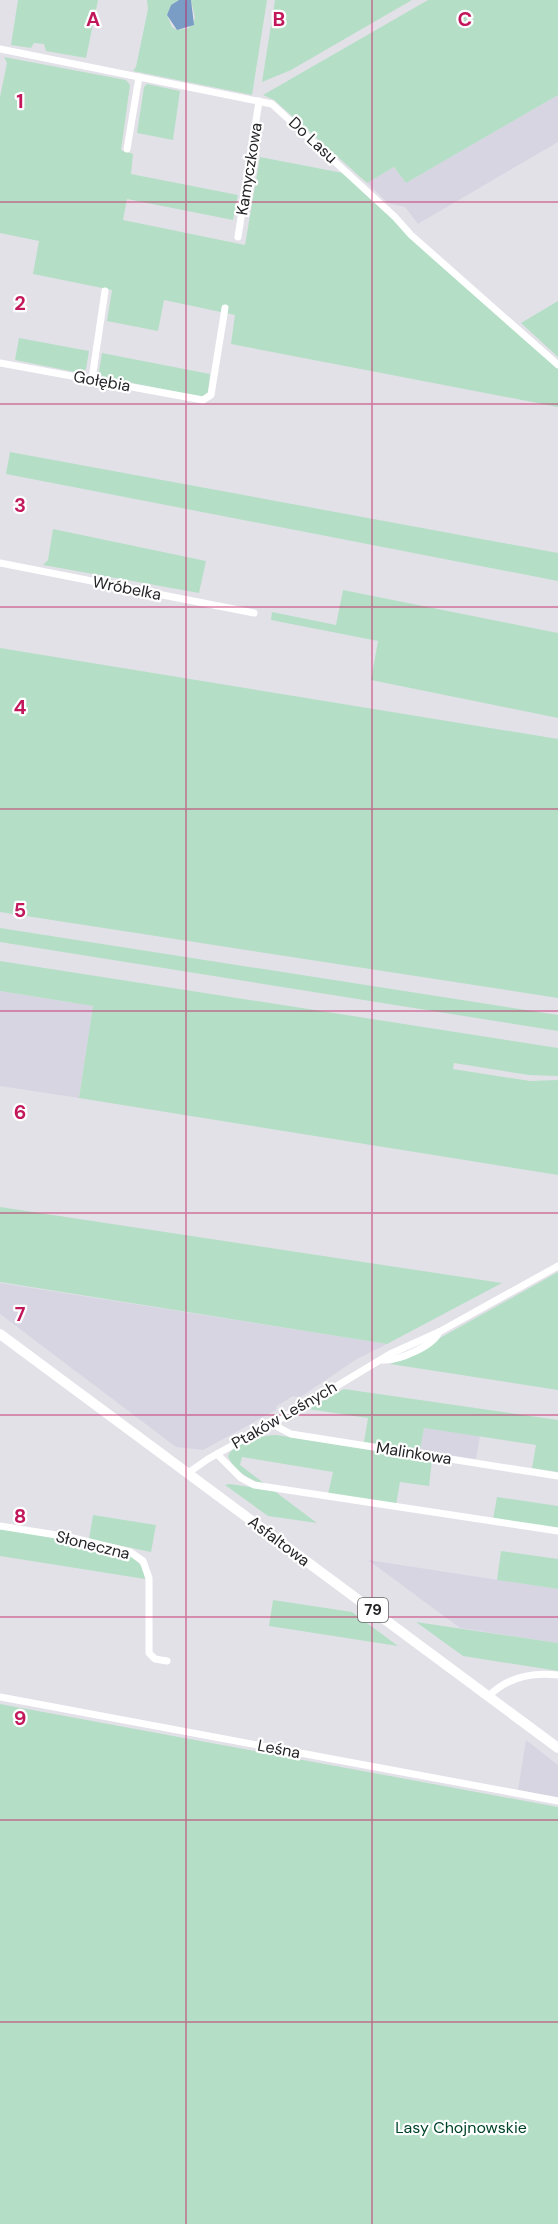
<svg xmlns="http://www.w3.org/2000/svg" width="558" height="2224" viewBox="0 0 558 2224" font-family="'DM Sans',sans-serif">
  <style>
    .built { fill: #d8d5e3 }
    .green { fill: #b4dfc6 }
    .water { fill: #799dc4 }
    .lines { fill: none; stroke-linecap: round; stroke-linejoin: round }
    .street { stroke: #fff; stroke-width: 7 }
    .primary { stroke: #fff; stroke-width: 10 }
    .grid { fill: none; stroke: #c2185b; stroke-width: 1.5; stroke-opacity: 0.55 }
    .labels { text-anchor: middle; dominant-baseline: central; stroke-width: 4.5; stroke-linejoin: round; paint-order: stroke }
    .shield { fill: #fff; stroke: #666567; stroke-width: 1.5 }
    .shield-label { font-size: 15px; font-weight: bold; fill: #242326 }
    .street-label { font-size: 16px; fill: #242326; stroke: #fff }
    .park-label { font-size: 16px; fill: #004529; stroke: #fff }
    .grid-label { font-size: 20px; text-anchor: middle; font-weight: bold; fill: #c2185b; stroke: #fff; stroke-width: 4.5; stroke-linejoin: round; paint-order: stroke }
  </style>
  <rect width="100%" height="100%" fill="#e3e1e8"/>
  <g class="built">
    <path d="M558,95V142L418,224L405,207L388,203L367,183L394,167L406,183Z"/>
    <path d="M0,991L93,1006L79,1098L0,1086Z"/>
    <path d="M0,1283L387,1344L357,1359L299,1398L293,1396L277,1406L276,1410L203,1450L176,1447L0,1314Z"/>
    <path d="M424,1428L480,1436L476,1459L420,1451Z"/>
    <path d="M368,1560L558,1589V1643L460,1628Z"/>
    <path d="M526,1740L558,1765V1797L518,1790Z"/>
  </g>
  <g class="green">
    <path d="M18,0H98L86,58L46,51L44,44L34,43L31,48L11,45Z"/>
    <path d="M147,0H179L171,5L167,15L172,27L177,30L189,28L195,18L191,0H267L252,95L133,71L136,67L148,9Z"/>
    <path d="M275,0H412L291,70L262,82Z"/>
    <path d="M428,0H558V95L406,183L394,167L367,183L274,100L263,95Z"/>
    <path d="M4,57L126,80L130,85L121,150L133,154L131,174L238,195L233,220L127,199L123,220L245,245L260,157L343,173L558,369V407L231,344L235,315L164,300L158,331L107,321L112,290L33,274L39,241L0,233V97L7,63Z"/>
    <path d="M147,84L180,91L173,140L137,133L144,87Z"/>
    <path d="M558,301V357L521,323Z"/>
    <path d="M19,338L89,351L86,369L80,373L15,360Z"/>
    <path d="M102,353L210,374L208,392L202,397L103,377L99,371Z"/>
    <path d="M10,452L558,553V581L6,474Z"/>
    <path d="M53,529L206,561L199,593L43,565L48,560Z"/>
    <path d="M343,590L558,633V718L371,680L378,641L271,620L272,612L336,625Z"/>
    <path d="M0,648L558,739V998L0,912Z"/>
    <path d="M0,928L558,1015V1031L0,942Z"/>
    <path d="M0,961L558,1048V1076L529,1075L454,1063L453,1069L530,1081L558,1080V1175L79,1098L93,1006L0,991Z"/>
    <path d="M0,1207L502,1283L387,1344L0,1282Z"/>
    <path d="M558,1272V1390L390,1364L406,1357Z"/>
    <path d="M344,1389L558,1420V1472L532,1468L536,1445L424,1428L420,1451L364,1442L368,1418L308,1409Z"/>
    <path d="M276,1435L432,1460L429,1486L400,1482L396,1505L328,1494L333,1472L242,1457L240,1465L265,1484C252,1482 232,1469 228,1456C234,1442 262,1435 276,1435Z"/>
    <path d="M229,1484L273,1490L317,1523L268,1516L225,1485Z"/>
    <path d="M497,1497L558,1506V1529L493,1519Z"/>
    <path d="M93,1515L156,1525L151,1552L89,1539Z"/>
    <path d="M0,1529L78,1541L131,1555L143,1568L145,1579L0,1556Z"/>
    <path d="M501,1551L558,1559V1589L497,1580Z"/>
    <path d="M273,1600L352,1612L398,1646L269,1626Z"/>
    <path d="M416,1622L558,1643V1671L463,1656Z"/>
    <path d="M0,1704L558,1807V2224H0Z"/>
  </g>
  <path class="water" d="M179,0H191L194,25L177,30L167,15L171,5Z"/>
  <g class="lines">
    <g class="street">
      <path d="M0,49L272,104L395,217L411,235L558,365"/>
      <path d="M127,149L139,77"/>
      <path d="M238,237L259,101"/>
      <path d="M0,363L203,400L211,395L225,308"/>
      <path d="M92,379L105,291"/>
      <path d="M0,563L254,613"/>
      <path d="M383,1360C399,1361 433,1346 439,1332"/>
      <path d="M272,1424L291,1434L558,1476"/>
      <path d="M217,1454L241,1478L254,1485L558,1531"/>
      <path d="M188,1473L208,1459L307,1404L390,1354L439,1332L558,1266"/>
      <path d="M0,1526L69,1537L130,1552L143,1561L149,1578V1653L155,1659L167,1661"/>
      <path d="M0,1697L558,1801"/>
      <path d="M488,1697C507,1677 532,1672 558,1675"/>
    </g>
    <path class="primary" d="M0,1334L558,1748"/>
  </g>
  <path class="grid" d="M186,0V2224M372,0V2224M0,202H558M0,404H558M0,607H558M0,809H558M0,1011H558M0,1213H558M0,1415H558M0,1617H558M0,1820H558M0,2022H558"/>
  <g class="labels">
    <rect class="shield" x="358" y="1598" width="30" height="24" rx="4.5"/>
    <g class="shield-label">
      <text x="373" y="1610">79</text>
    </g>
    <g class="street-label">
      <text transform="translate(313 140) rotate(43)">Do Lasu</text>
      <text transform="translate(249 169) rotate(-81)">Kamyczkowa</text>
      <text transform="translate(102 381) rotate(10)">Gołębia</text>
      <text transform="translate(127 588) rotate(11)">Wróbelka</text>
      <text transform="translate(284 1415) rotate(-30)">Ptaków Leśnych</text>
      <text transform="translate(414 1453) rotate(9)">Malinkowa</text>
      <text transform="translate(279 1541) rotate(37)">Asfaltowa</text>
      <text transform="translate(93 1545) rotate(14)">Słoneczna</text>
      <text transform="translate(279 1749) rotate(11)">Leśna</text>
    </g>
    <g class="park-label">
      <text x="461" y="2127">Lasy Chojnowskie</text>
    </g>
  </g>
  <g class="grid-label">
    <text x="93" y="26">A</text>
    <text x="279" y="26">B</text>
    <text x="465" y="26">C</text>
    <text x="20" y="108">1</text>
    <text x="20" y="310">2</text>
    <text x="20" y="512">3</text>
    <text x="20" y="714">4</text>
    <text x="20" y="917">5</text>
    <text x="20" y="1119">6</text>
    <text x="20" y="1321">7</text>
    <text x="20" y="1523">8</text>
    <text x="20" y="1725">9</text>
  </g>
</svg>
